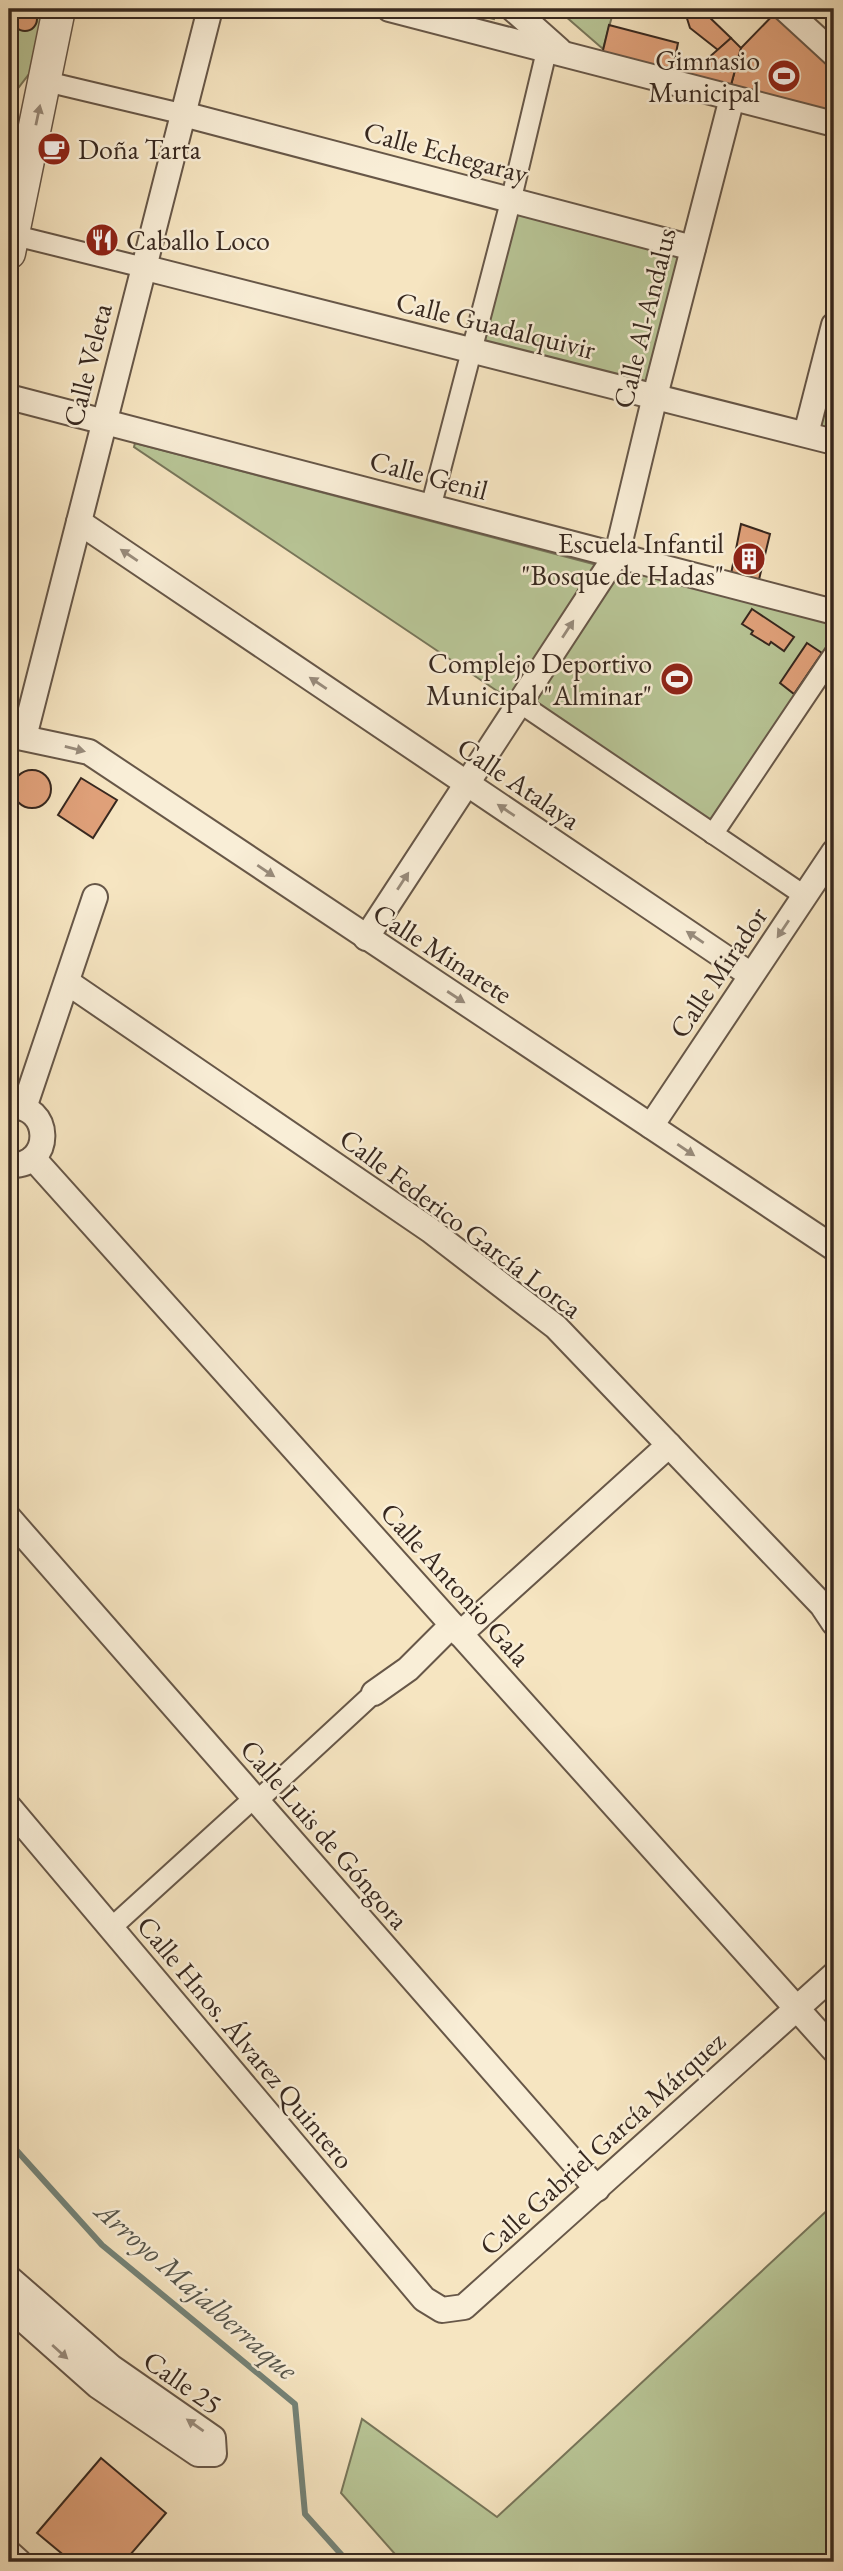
<svg xmlns="http://www.w3.org/2000/svg" width="843" height="2571" viewBox="0 0 843 2571" font-family="'EB Garamond',serif">
  <style>
    .green { fill: #b8c596; stroke: #78765a; stroke-width: 2 }
    .lines { fill: none; stroke-linecap: round; stroke-linejoin: round }
    .stream { stroke: #748378; stroke-width: 6 }
    .building { fill: #e0a17a; stroke: #37281f; stroke-width: 2 }
    .pedestrian-casing { stroke: #675748; stroke-width: 23 }
    .minor-casing { stroke: #675748; stroke-width: 28 }
    .tertiary-casing { stroke: #675748; stroke-width: 35 }
    .pedestrian { stroke: #f9eed7; stroke-width: 19 }
    .minor { stroke: #f9eed7; stroke-width: 24 }
    .tertiary { stroke: #f9eed7; stroke-width: 32 }
    .oneway { fill: #988b7b }
    .labels { text-anchor: middle; dominant-baseline: central; stroke-width: 5; stroke-linejoin: round; paint-order: stroke }
    .poi-label { font-size: 28px; fill: #37281f; stroke: #f9eed7; text-anchor: end }
    .street-label { font-size: 28px; fill: #37281f; stroke: #f9eed7 }
    .water-label { font-size: 30px; font-style: italic; fill: #56554b; stroke: #f9eed7 }
  </style>
  <rect width="100%" height="100%" fill="#f6e5c1"/>
  <filter id="stains"><feTurbulence type="fractalNoise" baseFrequency=".00286" numOctaves="4"/><feColorMatrix values="0 0 0 0 .2 0 0 0 0 .09 0 0 0 0 .02 0 0 0 .5 -.17"/></filter>
  <radialGradient id="worn" r=".72"><stop offset=".6" stop-color="#630" stop-opacity="0"/><stop offset="1" stop-color="#630" stop-opacity=".3"/></radialGradient>
  <g class="green">
    <path d="M9,9H59L52,44L9,100Z"/>
    <path d="M453,9H497L494,19Z"/>
    <path d="M557,9H614L603,49Z"/>
    <path d="M511,200L693,248L655,396L470,350Z"/>
    <path d="M834,364V439L812,432Z"/>
    <path d="M135,443L597,565L512,701L134,447Z"/>
    <path d="M617,554L834,612V654L713,834L520,703Z"/>
    <path d="M834,2204V2562H402L341,2493L362,2419L497,2517Z"/>
  </g>
  <g class="lines">
    <path class="stream" d="M9,2142L102,2245L295,2404L305,2514L348,2562"/>
  </g>
  <g class="building">
    <circle cx="25" cy="19" r="12"/>
    <path d="M684,9H704V12L731,38L718,50L690,28Z"/>
    <path d="M779,9L834,55V124L728,96L741,48Z"/>
    <path d="M609,25L678,43L674,63L693,67L698,60H706L731,38L741,48L728,96L600,63Z"/>
    <path d="M741,524L770,534L756,592L729,584Z"/>
    <path d="M752,609L794,637L784,651L771,642L769,645L751,634L753,631L742,624Z"/>
    <path d="M807,643L822,653L794,694L780,683Z"/>
    <circle cx="32" cy="789" r="19"/>
    <path d="M81,778L117,800L93,838L58,815Z"/>
    <path d="M101,2458L166,2513L124,2562H72L37,2533Z"/>
  </g>
  <g class="lines">
    <defs>
      <g id="pedestrian">
        <path d="M44,81L183,114"/>
        <path d="M13,235L142,267"/>
        <path d="M431,506L511,200L547,49"/>
        <path d="M520,703L805,896"/>
        <path d="M713,834L834,654"/>
        <path d="M257,1801L374,1693"/>
        <path d="M111,1928L254,1798"/>
      </g>
      <g id="minor">
        <path d="M389,9L834,124"/>
        <path d="M513,9L559,50"/>
        <path d="M785,9L834,54"/>
        <path d="M183,114L693,248"/>
        <path d="M142,267L834,442"/>
        <path d="M9,397L834,612"/>
        <path d="M806,434L834,325"/>
        <path d="M79,522L751,975"/>
        <path d="M9,735L89,752L834,1248"/>
        <path d="M24,737L210,9"/>
        <path d="M366,938L617,554L655,396L732,98"/>
        <path d="M67,982L430,1230L556,1327L822,1605L834,1623"/>
        <path d="M24,1108L95,897"/>
        <path d="M651,1126L834,852"/>
        <path d="M33,1158L834,2050"/>
        <path d="M9,1165C55,1168 52,1102 9,1107"/>
        <path d="M9,1518L597,2189"/>
        <path d="M460,1634L669,1445"/>
        <path d="M374,1693L408,1669L452,1625"/>
        <path d="M9,1807L424,2299L442,2310L464,2307L834,1975"/>
        <path d="M9,2278L111,2367L213,2438L214,2454H198L98,2386L9,2307"/>
        <path d="M9,2553L19,2562"/>
      </g>
      <path id="tertiary" d="M9,253L59,9"/>
    </defs>
    <use href="#pedestrian" class="pedestrian-casing"/>
    <use href="#minor" class="minor-casing"/>
    <use href="#tertiary" class="tertiary-casing"/>
    <use href="#pedestrian" class="pedestrian"/>
    <use href="#minor" class="minor"/>
    <use href="#tertiary" class="tertiary"/>
  </g>
  <defs><path id="oneway-solid" d="M-6-.8H1V-3.2L6.5 0L1 3.2V.8H-6Z" transform="scale(1.75)"/></defs>
  <g class="oneway">
    <use href="#oneway-solid" transform="translate(38 115) rotate(-78)"/>
    <use href="#oneway-solid" transform="translate(129 555) rotate(-146)"/>
    <use href="#oneway-solid" transform="translate(568 629) rotate(-57)"/>
    <use href="#oneway-solid" transform="translate(318 683) rotate(-146)"/>
    <use href="#oneway-solid" transform="translate(75 749) rotate(14)"/>
    <use href="#oneway-solid" transform="translate(506 810) rotate(-146)"/>
    <use href="#oneway-solid" transform="translate(266 871) rotate(34)"/>
    <use href="#oneway-solid" transform="translate(403 881) rotate(-57)"/>
    <use href="#oneway-solid" transform="translate(783 929) rotate(124)"/>
    <use href="#oneway-solid" transform="translate(695 937) rotate(-146)"/>
    <use href="#oneway-solid" transform="translate(456 997) rotate(33)"/>
    <use href="#oneway-solid" transform="translate(686 1150) rotate(34)"/>
    <use href="#oneway-solid" transform="translate(60 2352) rotate(42)"/>
    <use href="#oneway-solid" transform="translate(195 2425) rotate(-145)"/>
  </g>
  <defs>
    <symbol id="stadium-disc" viewBox="-11 -11 22 22"><circle r="9.5" fill="#8f2418" stroke="#f9eed7"/><path d="M0-5a6.5 5 0 1 0 0 10a6.5 5 0 1 0 0-10ZM-3.5-1.8h7v3.6h-7Z" fill="#fff"/></symbol>
    <symbol id="cafe-disc" viewBox="-11 -11 22 22"><circle r="9.5" fill="#8f2418" stroke="#f9eed7"/><path d="M-5.5-4.5H6V0H3Q3 3.5 0 3.5H-2.5Q-5.5 3.5-5.5 0ZM3-3.2v2h1.7v-2ZM-6 4.5H4V6H-6Z" fill="#fff"/></symbol>
    <symbol id="restaurant-disc" viewBox="-11 -11 22 22"><circle r="9.5" fill="#8f2418" stroke="#f9eed7"/><path d="M-5-6h1v4h1v-4h1v4h1v-4h1v5L-1.5 .5V6h-2V.5L-5-1ZM5-6V6H3V1.5H1.5Q1.5-4 5-6Z" fill="#fff"/></symbol>
    <symbol id="building-disc" viewBox="-11 -11 22 22"><circle r="9.5" fill="#8f2418" stroke="#f9eed7"/><path d="M-4-6H4V6H1V3H-1V6H-4ZM-2.5-4.3h1.7v1.8h-1.7ZM.8-4.3h1.7v1.8H.8ZM-2.5-1h1.7V.8h-1.7ZM.8-1h1.7V.8H.8Z" fill="#fff"/></symbol>
  </defs>
  <g fill-rule="evenodd">
    <use href="#stadium-disc" x="765" y="57" width="38" height="38"/>
    <use href="#cafe-disc" x="35" y="130" width="38" height="38"/>
    <use href="#restaurant-disc" x="83" y="221" width="38" height="38"/>
    <use href="#building-disc" x="730" y="540" width="38" height="38"/>
    <use href="#stadium-disc" x="658" y="660" width="38" height="38"/>
  </g>
  <g class="labels">
    <g class="poi-label">
      <text x="760" y="60">Gimnasio<tspan x="760" dy="32">Municipal</tspan></text>
      <text x="78" y="149" text-anchor="start">Doña Tarta</text>
      <text x="126" y="240" text-anchor="start">Caballo Loco</text>
      <text x="724" y="543">Escuela Infantil<tspan x="724" dy="32">"Bosque de Hadas"</tspan></text>
      <text x="652" y="663">Complejo Deportivo<tspan x="652" dy="32">Municipal "Alminar"</tspan></text>
    </g>
    <g class="street-label">
      <text transform="translate(446 152) rotate(15)">Calle Echegaray</text>
      <text transform="translate(644 318) rotate(-76)">Calle Al-Andalus</text>
      <text transform="translate(496 325) rotate(14)">Calle Guadalquivir</text>
      <text transform="translate(87 365) rotate(-76)">Calle Veleta</text>
      <text transform="translate(429 475) rotate(15)">Calle Genil</text>
      <text transform="translate(519 783) rotate(34)">Calle Atalaya</text>
      <text transform="translate(443 953) rotate(33)">Calle Minarete</text>
      <text transform="translate(718 972) rotate(-56)">Calle Mirador</text>
      <text transform="translate(461 1223) rotate(37)">Calle Federico García Lorca</text>
      <text transform="translate(456 1584) rotate(48)">Calle Antonio Gala</text>
      <text transform="translate(325 1834) rotate(49)">Calle Luis de Góngora</text>
      <text transform="translate(246 2042) rotate(50)">Calle Hnos. Álvarez Quintero</text>
      <text transform="translate(602 2143) rotate(-42)">Calle Gabriel García Márquez</text>
      <text transform="translate(183 2382) rotate(35)">Calle 25</text>
    </g>
    <g class="water-label">
      <text transform="translate(197 2290) rotate(41)">Arroyo Majalberraque</text>
    </g>
  </g>
  <rect width="843" height="2571" fill="none" stroke="#f6e5c1" stroke-width="35"/>
  <rect x="10" y="10" width="822" height="2550" fill="none" stroke="#37281f" stroke-width="3.5"/>
  <rect x="18" y="18" width="808" height="2536" fill="none" stroke="#37281f" stroke-width="2"/>
  <rect width="100%" height="100%" filter="url(#stains)"/>
  <rect width="100%" height="100%" fill="url(#worn)"/>
</svg>
